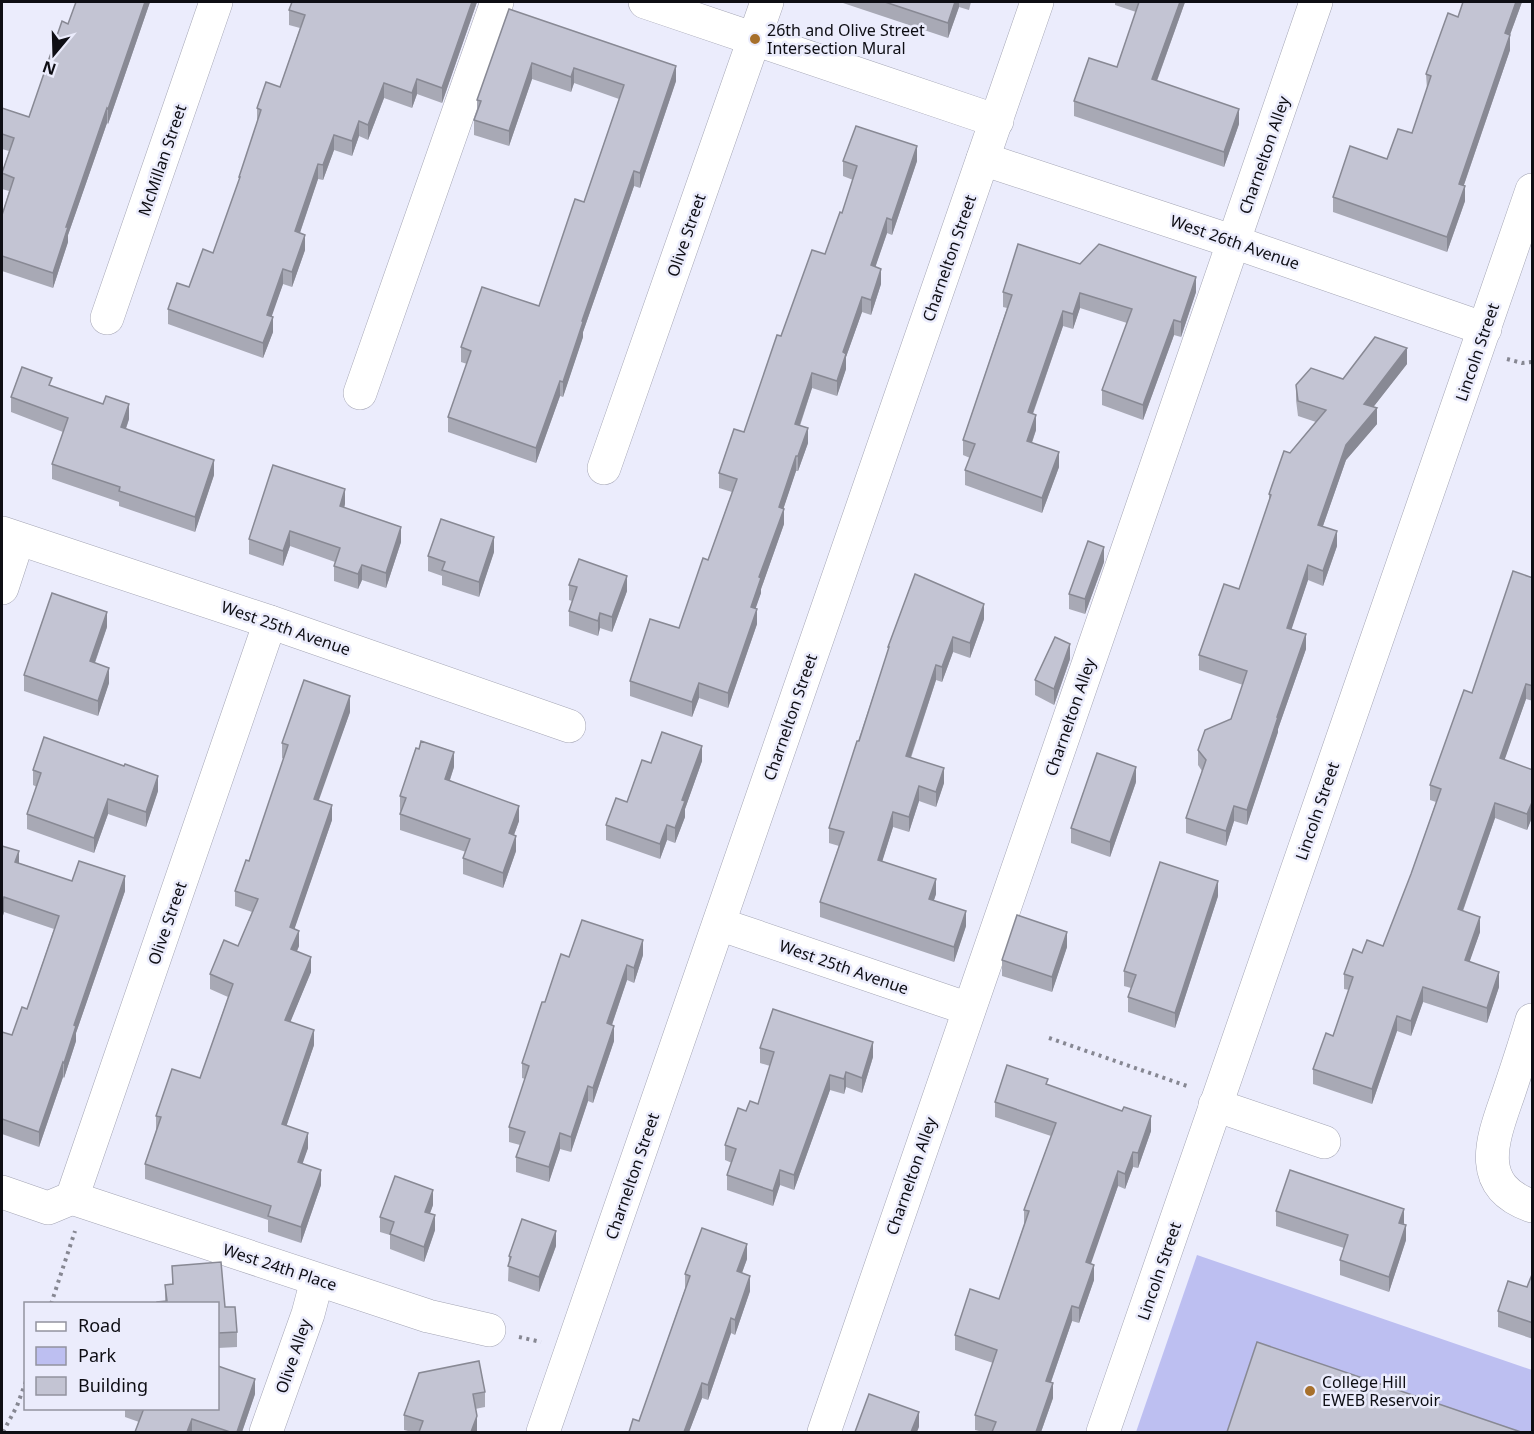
<svg xmlns="http://www.w3.org/2000/svg" width="1534" height="1434" viewBox="0 0 1534 1434" font-family="'Noto Sans',sans-serif">
  <style>
    .green { fill: #bdbff1 }
    .lines { fill: none; stroke-linecap: round; stroke-linejoin: round }
    .minor-casing { stroke: #a4a5b4; stroke-width: 34 }
    .path { stroke: #868792; stroke-width: 4; stroke-dasharray: 3 4.5; stroke-linecap: butt }
    .minor { stroke: #fff; stroke-width: 33 }
    .wall { fill: #a8a9b5 }
    .shaded-wall { fill: #888994 }
    .building { fill: #c3c4d3; stroke: #888994; stroke-width: 1.5 }
    .poi-dot { fill: #a7702b; stroke: #ebecfc; stroke-width: 2 }
    .labels { text-anchor: middle; dominant-baseline: central; stroke-width: 5; stroke-linejoin: round; paint-order: stroke }
    .poi-label { font-size: 16px; fill: #0e0e14; stroke: #ebecfc; text-anchor: start }
    .street-label { font-size: 16px; fill: #0e0e14; stroke: #ebecfc }
  </style>
  <rect width="100%" height="100%" fill="#ebecfc"/>
  <path class="green" d="M1197,1255L1532,1370V1432H1136Z"/>
  <g class="lines">
    <defs>
      <g id="minor">
        <path d="M645,2L997,121"/>
        <path d="M983,159L1234,242L1485,329"/>
        <path d="M107,318L216,2"/>
        <path d="M360,393L497,2"/>
        <path d="M604,468L767,2"/>
        <path d="M2,533L270,622L569,726"/>
        <path d="M2,588L18,539"/>
        <path d="M719,924L969,1009"/>
        <path d="M1532,1020C1525,1044 1517,1068 1509,1092C1494,1136 1472,1185 1532,1206"/>
        <path d="M1215,1105L1324,1142"/>
        <path d="M2,1192L48,1208L72,1198L270,622"/>
        <path d="M72,1198L428,1316L489,1330"/>
        <path d="M266,1432L308,1314L317,1280"/>
        <path d="M543,1432L1037,2"/>
        <path d="M824,1432L1316,2"/>
        <path d="M1103,1432L1532,190"/>
      </g>
    </defs>
    <use href="#minor" class="minor-casing"/>
    <g class="path">
      <path d="M1507,359L1522,363L1532,362"/>
      <path d="M1049,1038L1190,1087"/>
      <path d="M51,1304L75,1231"/>
      <path d="M519,1337L541,1342"/>
      <path d="M3,1432L17,1406L26,1381"/>
    </g>
    <use href="#minor" class="minor"/>
  </g>
  <g class="wall">
    <path d="M76,2H150L108,124L107,123L68,235V242L53,288L2,271V215L9,191L2,189V173L9,151L2,149V108L29,117L68,24Z"/>
    <path d="M292,2H477L442,103L417,94L412,108L384,98L368,140L359,136L352,156L334,150L323,180L318,179L300,233L305,250L292,287L283,284L271,316L273,332L263,358L168,324V309L189,287L213,253L239,180V177L257,122V108L280,87L300,28L289,25V10Z"/>
    <path d="M840,2H971L969,10L959,7L948,38Z"/>
    <path d="M1115,2H1185L1157,81L1239,124L1224,167L1074,116V101L1117,67L1136,12L1115,5Z"/>
    <path d="M1522,2L1510,35V50L1464,185L1465,201L1447,252L1333,212V197L1387,159L1412,133L1427,89L1426,74L1458,17Z"/>
    <path d="M509,9L676,81L640,188L634,186L583,332V337L563,397L560,396L536,463L448,432V417L467,364L461,362V347L539,306L584,202L619,99L574,83L571,92L532,79L509,146L474,135V120L477,111V100Z"/>
    <path d="M843,161H917L892,235L887,233L875,267L881,284L871,315L862,312L846,357V369L837,396L812,388L800,426L808,443L798,471H796L783,509L784,524L761,589V593L755,608L757,624L728,708L699,698L692,717L630,696V681L679,628L708,560L732,492L719,488V473L744,432L781,336L825,254L842,213L853,180L843,176Z"/>
    <path d="M1080,264L1196,292L1181,337L1174,335L1143,420L1102,405V390L1127,323L1080,308L1073,329L1063,326L1033,414L1036,430L1032,443L1059,467L1042,513L965,485V470L970,458L963,455V440L1007,308L1003,307V292Z"/>
    <path d="M1407,364L1373,407L1377,424L1346,460L1323,526L1337,546L1323,586L1308,580L1291,629L1306,649L1278,729V732L1247,825L1234,821L1226,846L1186,833V818L1202,771L1198,765V750L1231,719L1243,685L1199,670V655L1239,589L1269,503V494L1290,453L1316,422L1298,416L1296,400V385L1343,379Z"/>
    <path d="M52,386L129,419L126,429L214,475L195,532L119,506V502L52,479V464L63,432L11,412V397Z"/>
    <path d="M345,504L344,508L401,542L386,588L362,580L358,589L334,581V566L335,562L290,546L283,566L249,554V539Z"/>
    <path d="M494,552L479,597L442,585V576L428,571V556Z"/>
    <path d="M1104,562L1085,614L1069,609V594Z"/>
    <path d="M1533,578V701L1526,699L1504,760L1533,770V815L1527,830L1495,818L1463,911L1480,932L1469,962L1499,987L1487,1023L1423,1002L1411,1036L1397,1031L1372,1104L1313,1084V1069L1333,1036L1349,990L1344,989V974L1362,953L1383,946L1411,874L1436,802L1430,800V785L1472,693Z"/>
    <path d="M569,585L627,591L612,632L600,628L598,636L569,626V611L572,601L569,600Z"/>
    <path d="M984,619L970,658L953,652L942,682L936,680L911,758L944,783L936,807L919,801L909,832L893,827L882,861L936,894L934,900L966,926L954,962L820,917V902L839,846L829,843V828L888,651V647Z"/>
    <path d="M107,627L95,663L109,683L98,716L24,691V675Z"/>
    <path d="M1070,659L1054,705L1035,695V680Z"/>
    <path d="M350,712L318,800L332,820L294,929L299,946L297,951L311,972L290,1022L314,1045L286,1126L308,1148L302,1163L321,1185L301,1243L268,1232V1220L145,1179V1164L156,1131V1116L200,1078L228,997L210,989V974L238,946L252,912L235,906V891L249,861L284,759L282,758V743Z"/>
    <path d="M702,761L685,809V817L675,843L667,840L660,859L606,840V825L627,802L651,763Z"/>
    <path d="M454,767L450,780L519,821L514,835L516,851L503,888L463,874V858L466,852L400,830V814L401,811H400V796Z"/>
    <path d="M33,770L158,791L146,827L108,814L94,853L27,829V814L37,787L33,785Z"/>
    <path d="M1136,782L1110,857L1071,843V828Z"/>
    <path d="M2,846L19,863L72,881L125,891L76,1033V1041L64,1078L63,1077L39,1147L2,1134V1032L12,1035L27,1009L54,929L4,912L2,919Z"/>
    <path d="M1218,896L1175,1028L1128,1012V997L1131,988L1124,986V971Z"/>
    <path d="M1067,947L1052,992L1002,976V960Z"/>
    <path d="M643,955L634,983L627,980L612,1025L614,1041L593,1103L588,1101L571,1152L560,1149L549,1182L516,1172V1157L520,1145L509,1142V1127L525,1079L522,1078V1063L545,1002L569,957Z"/>
    <path d="M760,1048L873,1057L862,1093L846,1087L844,1094L830,1090L794,1190L780,1185L773,1206L727,1190V1175L732,1163L725,1160V1145L746,1111L758,1104L770,1066L760,1063Z"/>
    <path d="M1048,1085L1151,1131L1138,1168L1133,1167L1125,1189L1118,1186L1090,1264L1094,1280L1079,1323L1072,1321L1051,1382L1053,1398L1041,1432H983L975,1430V1415L993,1363L955,1350V1335L999,1299L1024,1225V1210L1051,1136L995,1117V1102Z"/>
    <path d="M433,1205L430,1213L435,1230L424,1262L390,1249V1235L380,1232V1217Z"/>
    <path d="M1276,1211L1404,1224L1406,1240L1389,1292L1340,1275V1260L1344,1248L1276,1226Z"/>
    <path d="M556,1246L539,1292L508,1281L509,1256Z"/>
    <path d="M747,1259L742,1273L750,1291L735,1335L731,1333L708,1400L702,1398L689,1432H629L639,1421L685,1289V1274Z"/>
    <path d="M172,1266L225,1307L237,1332V1347L218,1348V1304L165,1301V1285L172,1284Z"/>
    <path d="M1533,1272V1339L1498,1327V1311L1527,1287Z"/>
    <path d="M419,1373L485,1392V1407L475,1409L476,1432H412L404,1430V1415Z"/>
    <path d="M255,1394L242,1432H135L139,1422L125,1417V1408H218Z"/>
  </g>
  <g class="shaded-wall">
    <path d="M145,2H150L108,124V109Z"/>
    <path d="M472,2H477L442,103V88Z"/>
    <path d="M955,2H959V7L948,38V23Z"/>
    <path d="M1180,2H1185L1152,94V79Z"/>
    <path d="M1516,2H1522L1505,48V33Z"/>
    <path d="M1510,35V50L1459,199V184Z"/>
    <path d="M532,63V79L509,146V131Z"/>
    <path d="M676,66V81L640,188V173Z"/>
    <path d="M574,68V83L571,92V77Z"/>
    <path d="M417,79V94L412,108V93Z"/>
    <path d="M384,83V98L368,140V125Z"/>
    <path d="M107,108V123L68,235V242L53,288V273L66,227Z"/>
    <path d="M1239,109V124L1224,167V152Z"/>
    <path d="M359,121V136L352,156V141Z"/>
    <path d="M334,135V150L323,180V165Z"/>
    <path d="M917,146V161L892,235V220Z"/>
    <path d="M318,164V179L295,247V231Z"/>
    <path d="M634,171V186L583,332V337L563,397V382L582,321Z"/>
    <path d="M1465,186V201L1447,252V237Z"/>
    <path d="M887,218V233L871,280V265Z"/>
    <path d="M305,235V250L292,287V272Z"/>
    <path d="M283,269V284L267,330V315Z"/>
    <path d="M881,269V284L871,315V300Z"/>
    <path d="M1196,277V292L1181,337V322Z"/>
    <path d="M1080,293V308L1073,329V314Z"/>
    <path d="M862,297V312L846,357V369L837,396V381L843,352Z"/>
    <path d="M1063,311V326L1028,427V412Z"/>
    <path d="M273,317V332L263,358V343Z"/>
    <path d="M1174,320V335L1143,420V405Z"/>
    <path d="M1407,348V364L1364,419V404Z"/>
    <path d="M812,373V388L795,439V424Z"/>
    <path d="M560,381V396L536,463V448Z"/>
    <path d="M129,404V419L121,442V427Z"/>
    <path d="M1377,408V424L1346,460L1318,540V525L1346,445Z"/>
    <path d="M1036,415V430L1027,456V441Z"/>
    <path d="M808,428V443L798,471V456Z"/>
    <path d="M1059,452V467L1042,513V498Z"/>
    <path d="M796,456V471L779,522V507Z"/>
    <path d="M214,460V475L195,532V517Z"/>
    <path d="M345,489V504L340,521V506Z"/>
    <path d="M784,509V524L761,589V593L751,622V607L759,577Z"/>
    <path d="M401,527V542L386,588V573Z"/>
    <path d="M290,531V546L283,566V551Z"/>
    <path d="M1337,531V546L1323,586V571Z"/>
    <path d="M494,537V552L479,597V582Z"/>
    <path d="M1104,547V562L1085,614V599Z"/>
    <path d="M362,565V580L358,589V574Z"/>
    <path d="M1308,565V580L1287,643V628Z"/>
    <path d="M627,576V591L612,632V617Z"/>
    <path d="M984,604V619L970,658V643Z"/>
    <path d="M757,609V624L728,708V693Z"/>
    <path d="M107,612V627L90,676V661Z"/>
    <path d="M600,613V628L598,636V621Z"/>
    <path d="M1306,634V649L1278,729V732L1247,825V810L1277,717Z"/>
    <path d="M953,637V652L942,682V667Z"/>
    <path d="M1070,644V659L1054,705V689Z"/>
    <path d="M936,665V680L906,771V756Z"/>
    <path d="M109,668V683L98,716V701Z"/>
    <path d="M699,683V698L692,717V702Z"/>
    <path d="M1526,684V699L1500,773V758Z"/>
    <path d="M350,696V712L314,814V799Z"/>
    <path d="M702,746V761L685,809V817L675,843V828L682,800Z"/>
    <path d="M454,752V767L445,794V779Z"/>
    <path d="M1136,767V782L1110,857V842Z"/>
    <path d="M944,768V783L936,807V792Z"/>
    <path d="M158,776V791L146,827V812Z"/>
    <path d="M919,786V801L909,832V817Z"/>
    <path d="M108,799V814L94,853V838Z"/>
    <path d="M1533,800V815L1527,830V814Z"/>
    <path d="M1495,803V818L1458,924V909Z"/>
    <path d="M332,805V820L290,942V927Z"/>
    <path d="M519,806V821L509,848V833Z"/>
    <path d="M1234,806V821L1226,846V831Z"/>
    <path d="M893,812V827L878,875V860Z"/>
    <path d="M667,825V840L660,859V844Z"/>
    <path d="M516,836V851L503,888V873Z"/>
    <path d="M19,851V867L15,862Z"/>
    <path d="M125,876V891L76,1033V1041L64,1078V1063L74,1025Z"/>
    <path d="M936,879V894L929,914V899Z"/>
    <path d="M1218,881V896L1175,1028V1013Z"/>
    <path d="M4,897V912L2,919V904Z"/>
    <path d="M966,911V926L954,962V947Z"/>
    <path d="M1480,917V932L1465,975V960Z"/>
    <path d="M299,931V946L291,964V949Z"/>
    <path d="M1067,932V947L1052,992V977Z"/>
    <path d="M643,940V955L634,983V968Z"/>
    <path d="M311,957V972L285,1035V1020Z"/>
    <path d="M627,965V980L607,1039V1023Z"/>
    <path d="M1499,972V987L1487,1023V1008Z"/>
    <path d="M1423,987V1002L1411,1036V1021Z"/>
    <path d="M1397,1016V1031L1372,1104V1089Z"/>
    <path d="M614,1026V1041L593,1103V1088Z"/>
    <path d="M314,1030V1045L282,1139V1124Z"/>
    <path d="M873,1042V1057L862,1093V1078Z"/>
    <path d="M63,1062V1077L39,1147V1132Z"/>
    <path d="M846,1072V1087L844,1094V1079Z"/>
    <path d="M830,1075V1090L794,1190V1175Z"/>
    <path d="M588,1086V1101L571,1152V1137Z"/>
    <path d="M1151,1116V1131L1138,1168V1153Z"/>
    <path d="M308,1133V1148L298,1177V1162Z"/>
    <path d="M560,1133V1149L549,1182V1167Z"/>
    <path d="M1133,1152V1167L1125,1189V1174Z"/>
    <path d="M321,1170V1185L301,1243V1227Z"/>
    <path d="M780,1170V1185L773,1206V1191Z"/>
    <path d="M1118,1171V1186L1086,1278V1262Z"/>
    <path d="M433,1190V1205L425,1227V1212Z"/>
    <path d="M1404,1209V1224L1399,1223Z"/>
    <path d="M435,1215V1230L424,1262V1247Z"/>
    <path d="M1406,1225V1240L1389,1292V1277Z"/>
    <path d="M556,1231V1246L539,1292V1277Z"/>
    <path d="M747,1244V1259L737,1286V1271Z"/>
    <path d="M1094,1265V1280L1079,1323V1308Z"/>
    <path d="M750,1276V1291L735,1335V1320Z"/>
    <path d="M1072,1306V1321L1046,1396V1381Z"/>
    <path d="M731,1318V1333L708,1400V1385Z"/>
    <path d="M255,1379V1394L242,1432H237Z"/>
    <path d="M702,1383V1398L689,1432H684Z"/>
    <path d="M1053,1383V1398L1041,1432H1036Z"/>
    <path d="M919,1412V1427L917,1432H911Z"/>
    <path d="M477,1416V1431L476,1432H471Z"/>
    <path d="M192,1419V1432H187Z"/>
  </g>
  <g class="building">
    <path d="M76,2H145L108,109L107,108L66,227H68L53,273L2,256V215L14,178L2,173L14,138L2,134V108L29,117L62,21L68,24Z"/>
    <path d="M292,2H472L442,88L417,79L412,93L384,83L368,125L359,121L352,141L334,135L323,165L318,164L295,231L305,235L292,272L283,269L267,315L273,317L263,343L168,309L177,283L189,287L203,249L213,253L240,177H239L261,110L257,108L266,82L280,87L305,15L289,10Z"/>
    <path d="M885,2H955L948,23Z"/>
    <path d="M1139,2H1180L1152,79L1239,109L1224,152L1074,101L1089,58L1117,67Z"/>
    <path d="M1463,2H1516L1505,33L1510,35L1459,184L1465,186L1447,237L1333,197L1350,146L1387,159L1398,129L1412,133L1431,76L1426,74L1448,13L1458,17Z"/>
    <path d="M509,9L676,66L640,173L634,171L582,321L583,322L563,382L560,381L536,448L448,417L471,351L461,347L482,287L539,306L575,199L584,202L624,85L574,68L571,77L532,63L509,131L474,120L481,101L477,100Z"/>
    <path d="M856,126L917,146L892,220L887,218L871,265L881,269L871,300L862,297L843,352L846,354L837,381L812,373L795,424L808,428L798,456H796L779,507L784,509L759,577L761,578L751,607L757,609L728,693L699,683L692,702L630,681L650,619L679,628L703,558L708,560L737,479L719,473L734,429L744,432L777,335L781,336L812,250L825,254L840,212L842,213L857,166L843,161Z"/>
    <path d="M1018,244L1080,264L1099,244L1196,277L1181,322L1174,320L1143,405L1102,390L1132,309L1080,293L1073,314L1063,311L1028,412L1036,415L1027,441L1059,452L1042,498L965,470L975,444L963,440L1012,295L1003,292Z"/>
    <path d="M1375,337L1407,348L1364,404L1377,408L1346,445L1318,525L1337,531L1323,571L1308,565L1287,628L1306,634L1277,717H1278L1247,810L1234,806L1226,831L1186,818L1206,760L1198,750L1205,730L1231,719L1247,671L1199,655L1224,584L1239,589L1271,495L1269,494L1284,451L1290,453L1326,410L1298,401L1296,385L1311,368L1343,379Z"/>
    <path d="M22,367L52,378L49,385L103,404L106,396L129,404L121,427L214,460L195,517L119,491L120,487L52,464L68,418L11,397Z"/>
    <path d="M273,465L345,489L340,506L401,527L386,573L362,565L358,574L334,566L340,548L290,531L283,551L249,539Z"/>
    <path d="M441,519L494,537L479,582L442,570L445,562L428,556Z"/>
    <path d="M1088,541L1104,547L1085,599L1069,594Z"/>
    <path d="M579,559L627,576L612,617L600,613L598,621L569,611L577,587L569,585Z"/>
    <path d="M1513,571L1533,578V686L1526,684L1500,758L1533,770V800L1527,814L1495,803L1458,909L1480,917L1465,960L1499,972L1487,1008L1423,987L1411,1021L1397,1016L1372,1089L1313,1069L1326,1033L1333,1036L1353,977L1344,974L1353,949L1362,953L1367,940L1383,946L1411,874L1441,789L1430,785L1464,690L1472,693Z"/>
    <path d="M915,574L984,604L970,643L953,637L942,667L936,665L906,756L944,768L936,792L919,786L909,817L893,812L878,860L936,879L929,899L966,911L954,947L820,902L844,832L829,828L857,741H859L889,647H888Z"/>
    <path d="M52,593L107,612L90,661L109,668L98,701L24,675Z"/>
    <path d="M1055,637L1070,644L1054,689L1035,680Z"/>
    <path d="M304,680L350,696L314,799L332,805L290,927L299,931L291,949L311,957L285,1020L314,1030L282,1124L308,1133L298,1162L321,1170L301,1227L268,1216L271,1206L145,1164L161,1117L156,1116L172,1069L200,1078L233,984L210,974L224,940L238,946L258,899L235,891L246,860L249,861L288,745L282,743Z"/>
    <path d="M662,732L702,746L682,800L685,801L675,828L667,825L660,844L606,825L616,798L627,802L642,760L651,763Z"/>
    <path d="M44,737L124,766L125,764L158,776L146,812L108,799L94,838L27,814L41,773L33,770Z"/>
    <path d="M421,741L454,752L445,779L519,806L509,833L516,836L503,873L463,858L470,839L400,814L406,798L400,796L416,748L419,749Z"/>
    <path d="M1097,753L1136,767L1110,842L1071,828Z"/>
    <path d="M2,846L19,851L15,862L72,881L79,861L125,876L74,1025L76,1026L64,1063L63,1062L39,1132L2,1119V1032L12,1035L22,1007L27,1009L59,916L4,897L2,904Z"/>
    <path d="M1160,862L1218,881L1175,1013L1128,997L1136,975L1124,971Z"/>
    <path d="M1017,915L1067,932L1052,977L1002,960Z"/>
    <path d="M582,920L643,940L634,968L627,965L607,1023L614,1026L593,1088L588,1086L571,1137L560,1133L549,1167L516,1157L525,1132L509,1127L529,1066L522,1063L542,1002H545L561,954L569,957Z"/>
    <path d="M773,1009L873,1042L862,1078L846,1072L844,1079L830,1075L794,1175L780,1170L773,1191L727,1175L736,1149L725,1145L738,1108L746,1111L750,1101L758,1104L774,1052L760,1048Z"/>
    <path d="M1007,1065L1048,1079L1046,1084L1122,1111L1124,1107L1151,1116L1138,1153L1133,1152L1125,1174L1118,1171L1086,1262L1094,1265L1079,1308L1072,1306L1046,1381L1053,1383L1036,1432H992L996,1422L975,1415L997,1350L955,1335L970,1289L999,1299L1029,1211L1024,1210L1056,1123L995,1102Z"/>
    <path d="M1290,1170L1404,1209L1399,1223L1406,1225L1389,1277L1340,1260L1348,1235L1276,1211Z"/>
    <path d="M395,1176L433,1190L425,1212L435,1215L424,1247L390,1234L394,1222L380,1217Z"/>
    <path d="M522,1219L556,1231L539,1277L508,1266L511,1257L509,1256Z"/>
    <path d="M702,1228L747,1244L737,1271L750,1276L735,1320L731,1318L708,1385L702,1383L684,1432H629L633,1419L639,1421L690,1276L685,1274Z"/>
    <path d="M221,1262L225,1307H235L237,1332L218,1333V1304H157V1302L167,1301L165,1285L173,1284L172,1266Z"/>
    <path d="M1533,1272V1323L1498,1311L1508,1281L1527,1287Z"/>
    <path d="M1257,1342L1521,1432H1227Z"/>
    <path d="M479,1361L485,1392L473,1394L477,1416L471,1432H419L423,1421L404,1415L419,1373Z"/>
    <path d="M218,1366L255,1379L237,1432H230L192,1419L187,1432H135L144,1408H218Z"/>
    <path d="M869,1394L919,1412L911,1432H855Z"/>
  </g>
  <g class="poi-dot">
    <circle cx="755" cy="39" r="6"/>
    <circle cx="1310" cy="1391" r="6"/>
  </g>
  <g class="labels">
    <g class="poi-label">
      <text x="767" y="30">26th and Olive Street<tspan x="767" dy="18">Intersection Mural</tspan></text>
      <text x="1322" y="1382">College Hill<tspan x="1322" dy="18">EWEB Reservoir</tspan></text>
    </g>
    <g class="street-label">
      <text transform="translate(1264 155) rotate(-71)">Charnelton Alley</text>
      <text transform="translate(162 160) rotate(-71)">McMillan Street</text>
      <text transform="translate(686 235) rotate(-71)">Olive Street</text>
      <text transform="translate(1235 242) rotate(19)">West 26th Avenue</text>
      <text transform="translate(949 258) rotate(-71)">Charnelton Street</text>
      <text transform="translate(1477 352) rotate(-71)">Lincoln Street</text>
      <text transform="translate(286 628) rotate(19)">West 25th Avenue</text>
      <text transform="translate(790 717) rotate(-71)">Charnelton Street</text>
      <text transform="translate(1070 717) rotate(-71)">Charnelton Alley</text>
      <text transform="translate(1317 811) rotate(-71)">Lincoln Street</text>
      <text transform="translate(167 923) rotate(-71)">Olive Street</text>
      <text transform="translate(844 967) rotate(19)">West 25th Avenue</text>
      <text transform="translate(632 1176) rotate(-71)">Charnelton Street</text>
      <text transform="translate(911 1176) rotate(-71)">Charnelton Alley</text>
      <text transform="translate(280 1267) rotate(18)">West 24th Place</text>
      <text transform="translate(1159 1271) rotate(-71)">Lincoln Street</text>
      <text transform="translate(293 1356) rotate(-71)">Olive Alley</text>
    </g>
  </g>
  <rect width="1534" height="1434" fill="none" stroke="#0e0e14" stroke-width="6"/>
  <rect x="24" y="1302" width="195" height="108" fill="#ebecfc" stroke="#93939f" stroke-width="1.5"/>
  <rect x="36" y="1322" width="30" height="9" fill="#ffffff" stroke="#93939f" stroke-width="1.5"/>
  <text x="78" y="1332" font-size="18" fill="#0e0e14">Road</text>
  <rect x="36" y="1347" width="30" height="18" fill="#bdbff1" stroke="#93939f" stroke-width="1.5"/>
  <text x="78" y="1362" font-size="18" fill="#0e0e14">Park</text>
  <rect x="36" y="1377" width="30" height="18" fill="#c3c4d3" stroke="#93939f" stroke-width="1.5"/>
  <text x="78" y="1392" font-size="18" fill="#0e0e14">Building</text>
  <g transform="translate(54 54) rotate(199)" stroke="#ebecfc" stroke-width="4.5" paint-order="stroke">
  <path d="M0-4.5L10 22L0 15L-10 22Z" fill="#0e0e14"/>
  <text y="-9" font-size="16" font-weight="bold" text-anchor="middle" fill="#0e0e14">N</text>
  </g>
</svg>
